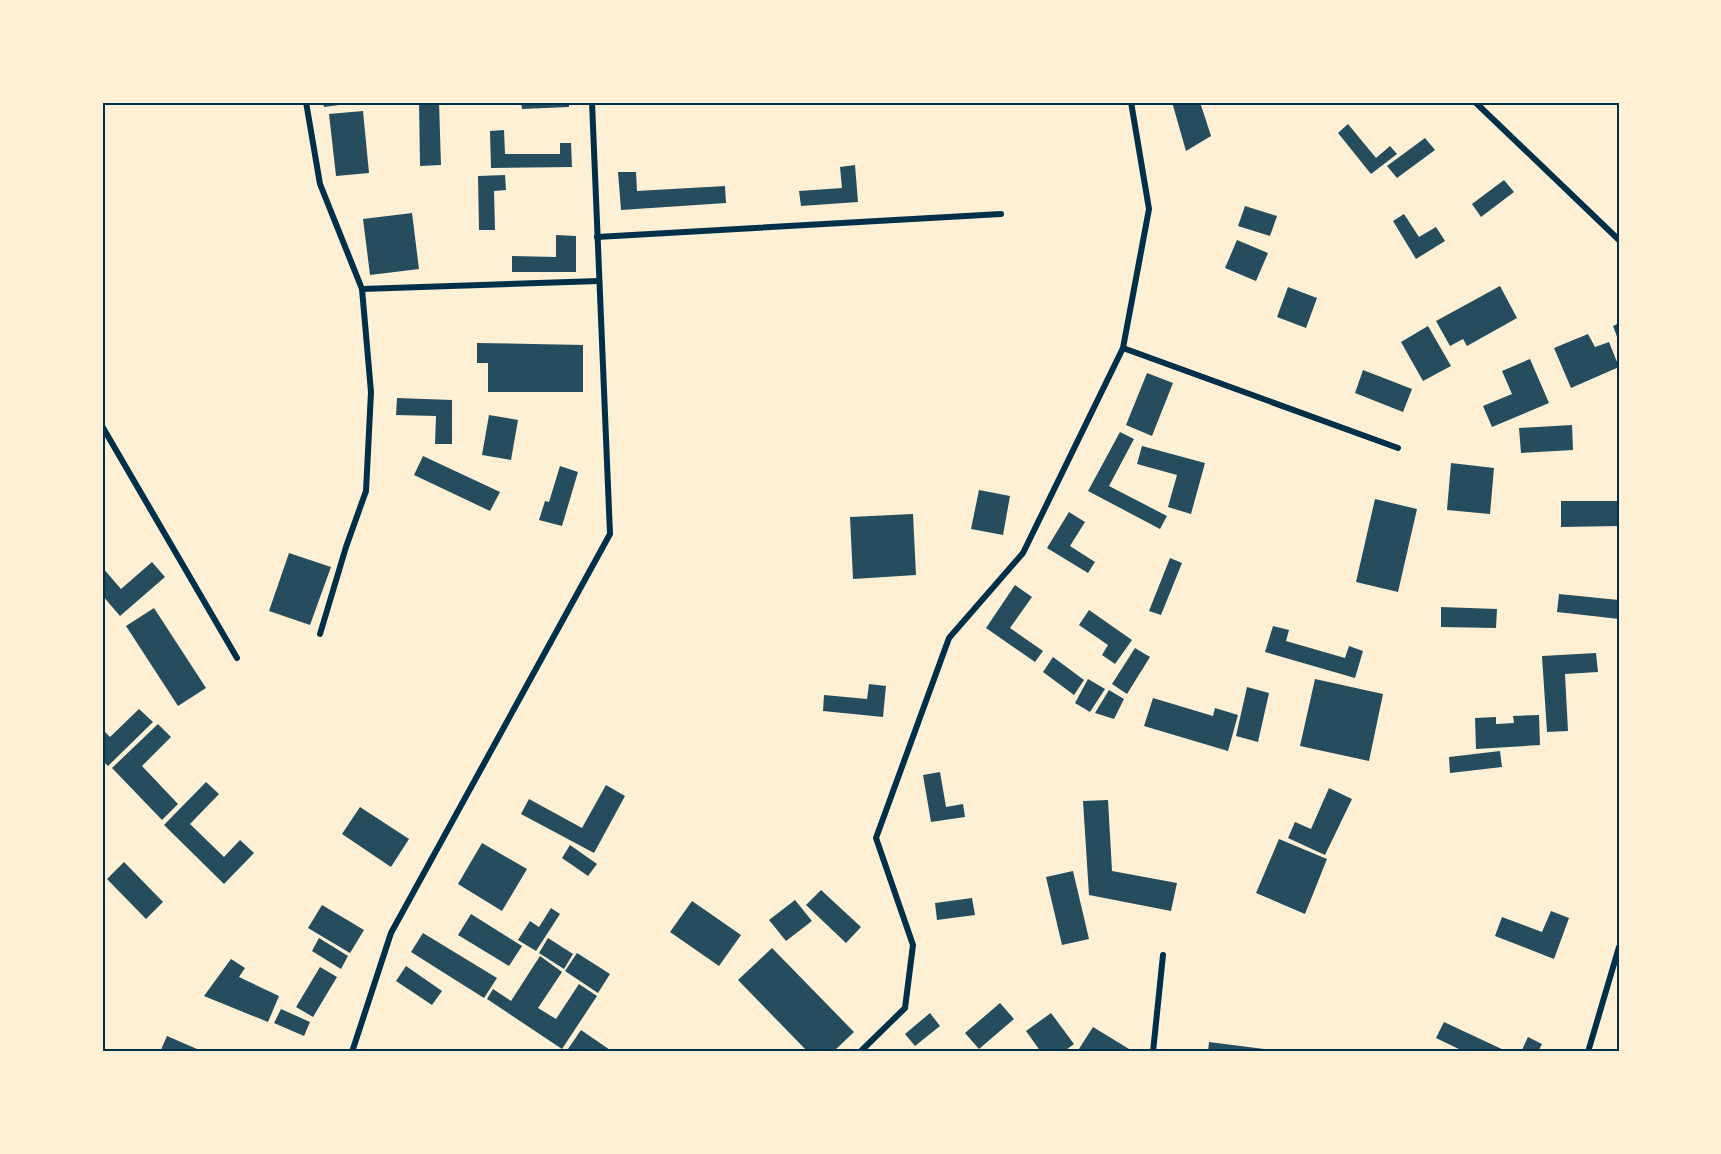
<svg xmlns="http://www.w3.org/2000/svg" width="1721" height="1154" viewBox="0 0 1721 1154" font-family="'Fira Sans',sans-serif">
  <style>
    .building { fill: #264d5e }
    .lines { fill: none; stroke-linecap: round; stroke-linejoin: round }
    .minor { stroke: #003049; stroke-width: 6 }
    .neatline { fill: none; stroke: #003049; stroke-width: 2 }
  </style>
  <rect width="100%" height="100%" fill="#fdf0d5"/>
  <g class="building">
    <path d="M323,102H354V103L324,107Z"/>
    <path d="M419,102H439L441,165L420,166Z"/>
    <path d="M521,102H569V107L522,109Z"/>
    <path d="M1172,102H1200L1211,136L1186,151Z"/>
    <path d="M363,111L369,173L336,176L329,114Z"/>
    <path d="M1348,124L1376,158L1390,146L1397,154L1371,174L1338,133Z"/>
    <path d="M504,130L505,154H560V143H571L572,167L491,168L490,131Z"/>
    <path d="M1425,138L1435,150L1397,178L1387,166Z"/>
    <path d="M855,165L858,202L801,206L799,191L842,188L840,167Z"/>
    <path d="M618,172H636L637,191L725,186L726,203L621,210Z"/>
    <path d="M505,175L506,190L494,191L495,230H479L478,176Z"/>
    <path d="M1504,180L1514,192L1481,217L1472,204Z"/>
    <path d="M1245,206L1277,216L1270,236L1238,226Z"/>
    <path d="M412,213L419,269L370,275L363,219Z"/>
    <path d="M1404,214L1419,237L1436,227L1445,241L1416,259L1393,221Z"/>
    <path d="M556,235L576,236V272H512V256L556,257Z"/>
    <path d="M1237,240L1268,253L1256,281L1225,268Z"/>
    <path d="M1500,286L1517,318L1467,346L1463,339L1450,346L1436,321Z"/>
    <path d="M1288,287L1317,298L1306,328L1277,317Z"/>
    <path d="M1619,323V342L1613,326Z"/>
    <path d="M1428,326L1451,366L1423,381L1401,342Z"/>
    <path d="M1588,334L1595,347L1609,342L1619,367L1571,388L1554,348Z"/>
    <path d="M477,343L583,345V392H488V363H477Z"/>
    <path d="M1530,359L1549,403L1492,427L1483,406L1512,394L1502,371Z"/>
    <path d="M1363,370L1412,389L1403,412L1355,393Z"/>
    <path d="M1147,373L1173,383L1152,436L1126,425Z"/>
    <path d="M397,398L452,400V444H435L436,416L396,415Z"/>
    <path d="M489,415L518,420L511,460L482,455Z"/>
    <path d="M1572,425L1573,450L1521,453L1519,428Z"/>
    <path d="M1120,432L1134,439L1109,486L1167,516L1160,529L1088,491Z"/>
    <path d="M1142,446L1205,463L1191,514L1168,507L1177,475L1137,464Z"/>
    <path d="M423,456L500,492L490,511L414,475Z"/>
    <path d="M1451,463L1494,468L1490,514L1447,510Z"/>
    <path d="M560,466L578,472L562,526L539,520L545,501L549,502Z"/>
    <path d="M979,490L1010,496L1003,535L971,529Z"/>
    <path d="M1375,499L1417,509L1398,592L1356,582Z"/>
    <path d="M1561,501H1619V526L1561,527Z"/>
    <path d="M1069,512L1085,522L1070,546L1095,562L1088,573L1047,548Z"/>
    <path d="M913,514L916,575L853,579L850,517Z"/>
    <path d="M289,553L331,567L310,625L269,611Z"/>
    <path d="M1170,558L1182,563L1161,615L1149,611Z"/>
    <path d="M152,562L165,577L120,616L102,595V567L121,589Z"/>
    <path d="M1015,585L1032,597L1010,628L1043,651L1035,662L986,628Z"/>
    <path d="M1559,594L1619,600V619L1557,612Z"/>
    <path d="M1441,607L1497,609L1496,628L1441,627Z"/>
    <path d="M154,608L206,688L178,706L126,626Z"/>
    <path d="M1089,610L1132,640L1115,664L1102,655L1108,645L1079,625Z"/>
    <path d="M1273,626L1289,630L1286,641L1345,658L1349,646L1363,651L1355,678L1265,652Z"/>
    <path d="M1135,648L1150,657L1127,694L1112,684Z"/>
    <path d="M1596,653L1598,672L1565,674L1568,731L1547,732L1542,656Z"/>
    <path d="M1053,657L1084,680L1074,695L1043,672Z"/>
    <path d="M1088,679L1105,689L1090,712L1075,703Z"/>
    <path d="M1315,679L1383,694L1369,761L1300,746Z"/>
    <path d="M869,684L886,686L883,717L823,711L824,695L867,699Z"/>
    <path d="M1247,687L1269,693L1258,742L1236,736Z"/>
    <path d="M1109,690L1124,699L1114,719L1095,713Z"/>
    <path d="M1153,698L1213,716L1215,708L1238,715L1228,751L1144,726Z"/>
    <path d="M139,709L153,722L108,766L102,760V729L110,737Z"/>
    <path d="M1539,715L1540,745L1476,749L1475,718L1496,717V724L1514,723L1513,716Z"/>
    <path d="M158,724L171,737L142,766L178,804L162,820L112,768Z"/>
    <path d="M1500,751L1502,767L1450,773L1449,757Z"/>
    <path d="M940,772L946,807L963,804L965,817L931,822L923,775Z"/>
    <path d="M206,782L219,794L190,824L224,857L240,840L254,853L224,884L164,825Z"/>
    <path d="M606,785L625,796L594,853L521,814L529,799L582,828Z"/>
    <path d="M1329,788L1352,799L1325,855L1288,838L1295,822L1311,829Z"/>
    <path d="M1108,800L1112,871L1177,883L1171,911L1089,895L1083,801Z"/>
    <path d="M360,807L409,839L391,867L342,834Z"/>
    <path d="M1279,839L1327,859L1305,914L1256,893Z"/>
    <path d="M482,843L527,869L502,911L458,884Z"/>
    <path d="M570,845L597,864L588,876L562,858Z"/>
    <path d="M124,862L163,902L146,919L107,879Z"/>
    <path d="M1073,871L1089,939L1062,945L1046,877Z"/>
    <path d="M821,890L861,927L846,943L806,905Z"/>
    <path d="M972,898L975,915L937,920L935,903Z"/>
    <path d="M795,900L812,921L786,941L769,920Z"/>
    <path d="M692,901L741,935L719,966L670,932Z"/>
    <path d="M322,905L364,930L350,953L308,928Z"/>
    <path d="M551,908L560,914L536,951L518,940L530,921L539,927Z"/>
    <path d="M1551,911L1569,918L1554,959L1495,936L1502,917L1542,932Z"/>
    <path d="M471,914L522,946L509,966L458,935Z"/>
    <path d="M423,933L497,978L484,998L411,952Z"/>
    <path d="M319,938L348,956L341,969L312,951Z"/>
    <path d="M548,938L573,954L564,969L539,953Z"/>
    <path d="M772,948L854,1032L833,1052H808L738,980Z"/>
    <path d="M577,953L610,974L598,993L565,971Z"/>
    <path d="M540,956L562,972L538,1008L556,1019L579,984L597,996L562,1049L487,999L493,989L511,1001Z"/>
    <path d="M231,959L245,968L239,977L279,996L268,1022L204,996Z"/>
    <path d="M406,966L442,991L432,1005L396,981Z"/>
    <path d="M320,967L337,977L313,1017L296,1007Z"/>
    <path d="M1000,1003L1014,1019L979,1049L965,1033Z"/>
    <path d="M281,1009L310,1022L304,1036L274,1023Z"/>
    <path d="M930,1013L940,1026L915,1046L905,1034Z"/>
    <path d="M1051,1013L1074,1044L1063,1052H1041L1026,1031Z"/>
    <path d="M1444,1022L1508,1052H1465L1436,1038Z"/>
    <path d="M1093,1027L1134,1052H1077Z"/>
    <path d="M581,1030L613,1052H572L568,1049Z"/>
    <path d="M167,1036L204,1052H160Z"/>
    <path d="M1528,1037L1542,1044L1538,1052H1521Z"/>
    <path d="M1209,1042L1281,1051V1052H1208Z"/>
  </g>
  <g class="lines">
    <g class="minor">
      <path d="M306,102L320,184L362,289L371,392L366,491L346,547L320,634"/>
      <path d="M1475,102L1619,240"/>
      <path d="M597,237L1001,214"/>
      <path d="M362,289L599,281"/>
      <path d="M1123,348L1398,448"/>
      <path d="M102,426L237,658"/>
      <path d="M352,1052L391,933L610,534L592,102"/>
      <path d="M860,1052L905,1008L913,945L876,838L949,638L1023,553L1123,348L1149,209L1131,102"/>
      <path d="M1153,1052L1163,955"/>
      <path d="M1588,1052L1619,947"/>
    </g>
  </g>
  <rect width="1721" height="1154" fill="none" stroke="#fdf0d5" stroke-width="207"/>
  <rect x="104" y="104" width="1514" height="946" class="neatline"/>
</svg>
